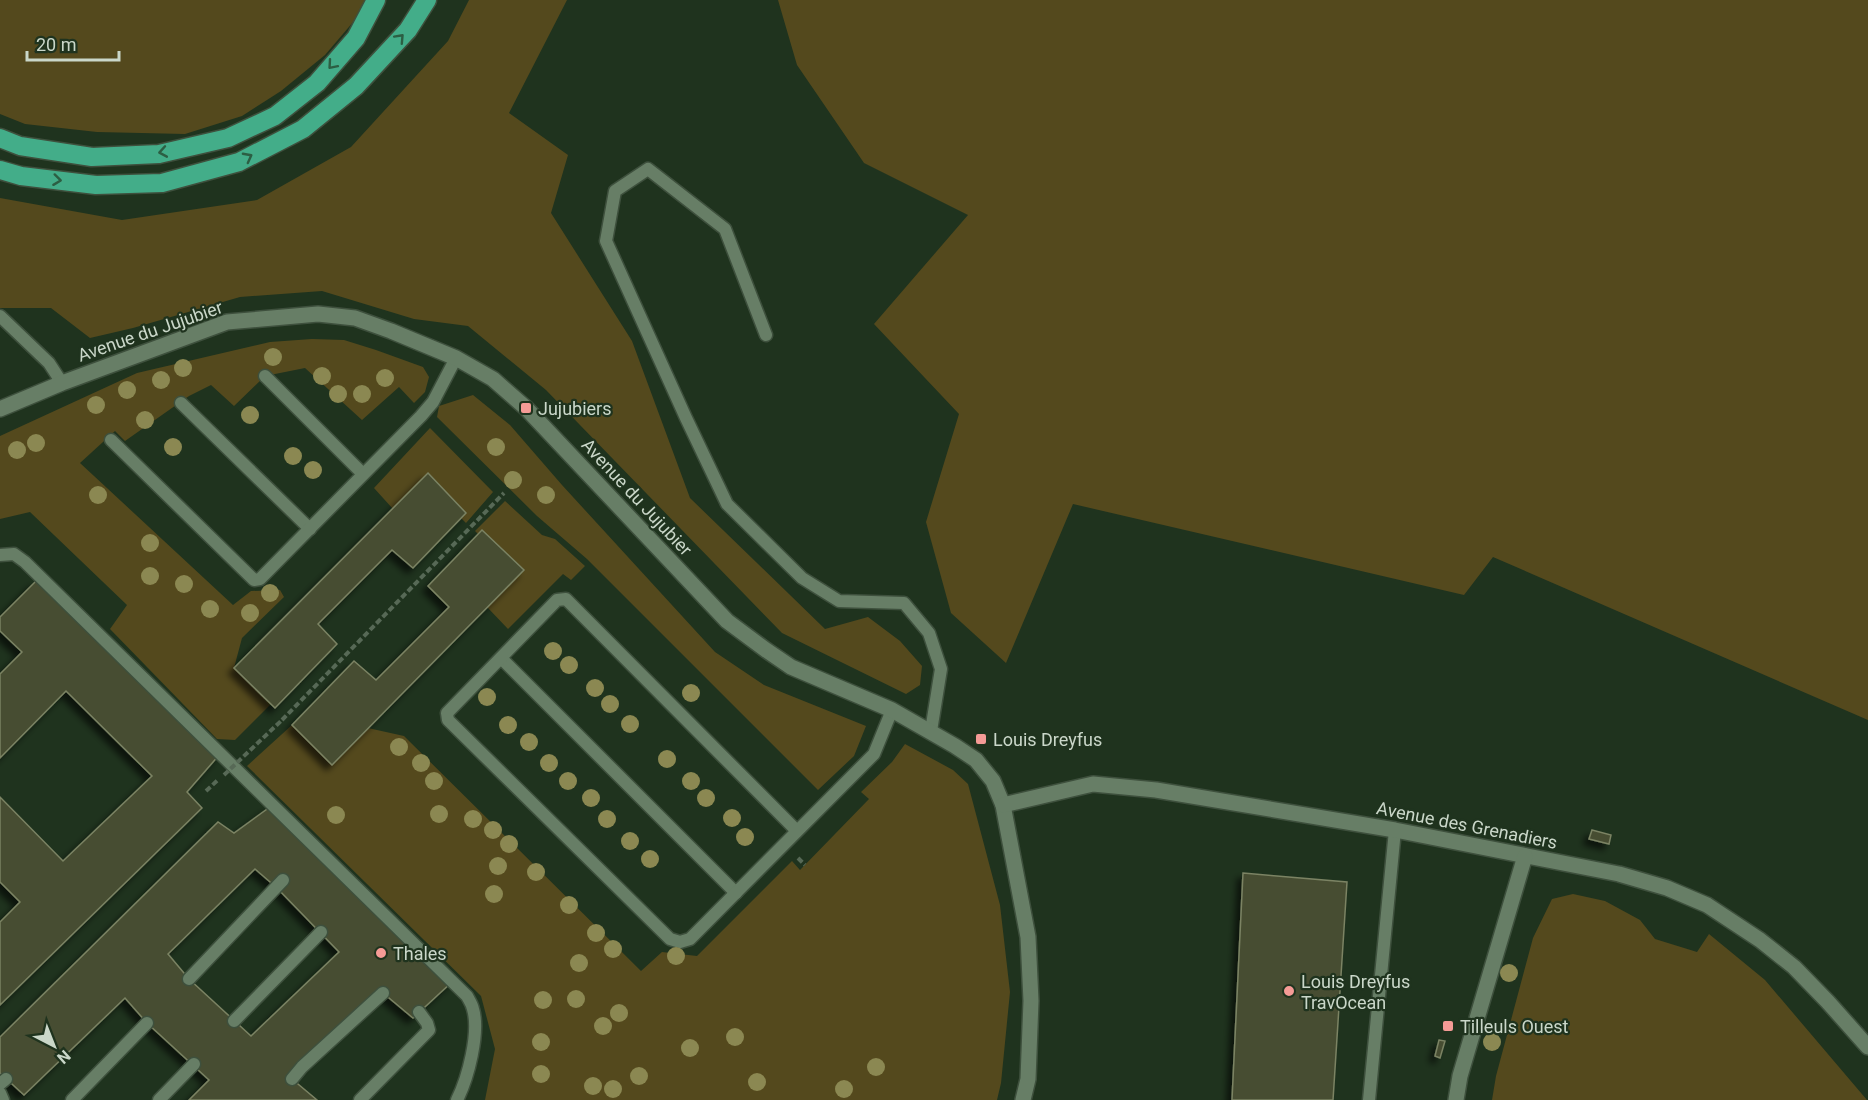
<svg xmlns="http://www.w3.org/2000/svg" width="1868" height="1100" viewBox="0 0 1868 1100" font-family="Roboto,sans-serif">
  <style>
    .green { fill: #54491d }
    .building { fill: #474d31; stroke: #7b8364; stroke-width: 1.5; fill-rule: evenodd; filter: url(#shadow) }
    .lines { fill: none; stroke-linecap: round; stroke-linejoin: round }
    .service-casing { stroke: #3e503d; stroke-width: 15 }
    .minor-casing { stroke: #3e503d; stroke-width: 18 }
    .motorway-casing { stroke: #3e503d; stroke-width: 21 }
    .path { stroke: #576956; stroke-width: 4; stroke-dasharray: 6 3; stroke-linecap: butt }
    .service { stroke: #677e66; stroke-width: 12 }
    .minor { stroke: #677e66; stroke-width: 15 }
    .motorway { stroke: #43ad89; stroke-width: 18 }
    .path-bridge { stroke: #576956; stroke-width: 4; stroke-dasharray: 6 3; stroke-linecap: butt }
    .tree { fill: #8b8852 }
    .oneway { stroke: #2c5e43 }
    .poi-dot { fill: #f59b96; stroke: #1f331e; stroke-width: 2 }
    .labels { text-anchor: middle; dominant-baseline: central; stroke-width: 4.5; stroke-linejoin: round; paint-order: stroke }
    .street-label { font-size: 18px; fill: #cad7c9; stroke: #1f331e }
    .poi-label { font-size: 18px; fill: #cad7c9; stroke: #1f331e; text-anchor: start }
  </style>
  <defs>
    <filter id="shadow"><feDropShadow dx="-5.5" dy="5.5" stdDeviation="3" flood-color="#0009"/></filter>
  </defs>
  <rect width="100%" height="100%" fill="#1f331e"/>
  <g class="green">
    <path d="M0,0H365L354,21L325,55L281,91L242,116L185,134L97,132L25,124L0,114Z"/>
    <path d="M469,0H567L509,113L568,155L551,213L632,341L690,498L825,629L868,617L900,641L922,666L920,685L906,694L782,633L546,390L468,326L414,319L322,291L240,297L133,328L90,338L51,308H0V198L122,220L257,200L351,147L448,41Z"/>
    <path d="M778,0H1868V720L1493,557L1464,595L1073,504L1006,663L951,613L926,522L959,414L874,324L968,215L864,163L797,65Z"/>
    <path d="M312,339L344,340L376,350L423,367L429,377L425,392L414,403L399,387L362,420L305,368L265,376L234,406L211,385L189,396L125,441L115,431L80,463L233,605L251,591L280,590L284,597L242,638L234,668L271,704L235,740L217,739L110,629L127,605L30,512L0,519V436L137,373L270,342Z"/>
    <path d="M473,395L510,425L562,485L715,652L764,685L866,726L854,756L818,790L587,559L537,516L437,417L439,406Z"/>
    <path d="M430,428L493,492L466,523L461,518L466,513L428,474L393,509L374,488Z"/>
    <path d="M505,501L542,535L555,539L585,566L571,580L563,574L508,629L487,607L523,570L482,530L478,534L475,531Z"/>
    <path d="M292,725L332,764L368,728L404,736L641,971L662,952L697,956L792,861L800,870L869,799L861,792L892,762L905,744L953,770L968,784L1000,905L1010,992L1001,1083L997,1100H485L495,1049L481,996L247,766Z"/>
    <path d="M1573,894L1605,901L1640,920L1655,939L1697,952L1709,934L1765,980L1867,1100H1492L1496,1076L1533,938L1552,899Z"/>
  </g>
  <g class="building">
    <path d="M428,473L466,513L413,568L392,550L318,624L337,644L275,708L234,668Z"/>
    <path d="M482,530L524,570L332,765L292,725L354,661L376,680L449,607L428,586Z"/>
    <path d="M36,581L220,754L187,792L202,808L0,1005V922L20,902L0,882V797L63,861L152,776L66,691L0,758V674L22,652L0,631V617Z"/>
    <path d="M270,807L453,981L413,1018L383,993L292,1079L317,1100H189L209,1080L147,1023L125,998L24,1095L0,1073V1037L218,822L234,833ZM255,869L277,888L339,952L251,1036L189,979L168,954Z"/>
    <path d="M1592,830L1611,835L1609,844L1589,839Z"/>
    <path d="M1243,873L1347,882L1333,1100H1232Z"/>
    <path d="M1439,1040L1445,1041L1440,1058L1435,1056Z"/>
  </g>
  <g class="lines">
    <defs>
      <g id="service">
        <path d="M0,316L49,363L62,383"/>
        <path d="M766,335L725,229L648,169L615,191L606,241L686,418L727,504L802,578L839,601L904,603L929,633L941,669L931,731"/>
        <path d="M265,376L363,474"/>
        <path d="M181,403L310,529"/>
        <path d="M111,440L254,580L260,579L421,416L433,402L456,358"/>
        <path d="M0,555L14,554L25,562L467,996C469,1000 472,1004 473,1009C480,1033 468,1078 457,1100"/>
        <path d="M501,658L736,893"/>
        <path d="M797,831L566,599L557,600L447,713L448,720L670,939L680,942L690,939L874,754L892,710"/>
        <path d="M189,979L283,880"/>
        <path d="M234,1021L321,932"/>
        <path d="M292,1079L302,1067L383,993"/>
        <path d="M0,1084L6,1079"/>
        <path d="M0,1093L3,1100"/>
        <path d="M72,1100L147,1023"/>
        <path d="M159,1100L194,1064"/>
        <path d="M360,1100L429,1030L427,1023L419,1012"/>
        <path d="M1369,1100L1395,830"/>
      </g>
      <g id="minor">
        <path d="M0,409L62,383L227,322L318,314L355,318L391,331L456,358L493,379L526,408L727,621L766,650L791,667L892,710L955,746L976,760L993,781L1003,805L1028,937L1031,1001L1028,1079L1023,1100"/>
        <path d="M1003,805L1093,784L1156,790L1395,830L1619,874L1667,888L1707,905L1760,940L1794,967L1828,1002L1868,1047"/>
        <path d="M1456,1100L1460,1076L1525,856"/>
      </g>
      <g id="motorway">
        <path d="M0,138L20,146L92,157L159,154L228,138L275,116L317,83L356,38L376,0"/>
        <path d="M0,170L21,176L96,185L162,183L239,162L303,129L356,86L408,30L427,0"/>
      </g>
    </defs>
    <use href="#service" class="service-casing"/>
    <use href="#minor" class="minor-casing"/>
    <use href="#motorway" class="motorway-casing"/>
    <g class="path">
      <path d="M282,720L504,493"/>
      <path d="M206,791L219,779"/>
      <path d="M798,858L805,865"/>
    </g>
    <use href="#service" class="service"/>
    <use href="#minor" class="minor"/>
    <use href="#motorway" class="motorway"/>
    <path class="path-bridge" d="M224,775L282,720"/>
  </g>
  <g class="tree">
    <circle cx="273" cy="357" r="9"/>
    <circle cx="183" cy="368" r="9"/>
    <circle cx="322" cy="376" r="9"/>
    <circle cx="385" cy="378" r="9"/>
    <circle cx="161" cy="380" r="9"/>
    <circle cx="127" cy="390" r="9"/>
    <circle cx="338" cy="394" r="9"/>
    <circle cx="362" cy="394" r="9"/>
    <circle cx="96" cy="405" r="9"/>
    <circle cx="250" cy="415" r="9"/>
    <circle cx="145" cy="420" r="9"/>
    <circle cx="36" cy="443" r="9"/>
    <circle cx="173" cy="447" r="9"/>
    <circle cx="496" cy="447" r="9"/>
    <circle cx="17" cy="450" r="9"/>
    <circle cx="293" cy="456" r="9"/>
    <circle cx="313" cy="470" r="9"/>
    <circle cx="513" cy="480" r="9"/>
    <circle cx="98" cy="495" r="9"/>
    <circle cx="546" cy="495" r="9"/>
    <circle cx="150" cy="543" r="9"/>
    <circle cx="150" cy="576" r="9"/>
    <circle cx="184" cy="584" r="9"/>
    <circle cx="270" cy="593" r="9"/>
    <circle cx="210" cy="609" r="9"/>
    <circle cx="250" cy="613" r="9"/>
    <circle cx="553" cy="651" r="9"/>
    <circle cx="569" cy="665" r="9"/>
    <circle cx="595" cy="688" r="9"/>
    <circle cx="691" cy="693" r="9"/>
    <circle cx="487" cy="697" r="9"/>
    <circle cx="610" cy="704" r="9"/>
    <circle cx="630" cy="724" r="9"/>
    <circle cx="508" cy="725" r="9"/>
    <circle cx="529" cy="742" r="9"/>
    <circle cx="399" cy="747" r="9"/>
    <circle cx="667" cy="759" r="9"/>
    <circle cx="421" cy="763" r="9"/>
    <circle cx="549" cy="763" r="9"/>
    <circle cx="434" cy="781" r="9"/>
    <circle cx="568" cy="781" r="9"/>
    <circle cx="691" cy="781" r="9"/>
    <circle cx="591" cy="798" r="9"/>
    <circle cx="706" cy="798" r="9"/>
    <circle cx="439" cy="814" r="9"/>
    <circle cx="336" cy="815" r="9"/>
    <circle cx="732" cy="818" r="9"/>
    <circle cx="473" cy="819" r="9"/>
    <circle cx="607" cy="819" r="9"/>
    <circle cx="493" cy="830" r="9"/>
    <circle cx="745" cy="837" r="9"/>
    <circle cx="630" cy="841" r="9"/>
    <circle cx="509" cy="844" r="9"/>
    <circle cx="650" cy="859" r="9"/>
    <circle cx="498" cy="866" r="9"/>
    <circle cx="536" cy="872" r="9"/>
    <circle cx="494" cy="894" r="9"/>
    <circle cx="569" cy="905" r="9"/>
    <circle cx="596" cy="933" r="9"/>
    <circle cx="613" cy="949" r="9"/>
    <circle cx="676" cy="956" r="9"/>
    <circle cx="579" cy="963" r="9"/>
    <circle cx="1509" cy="973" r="9"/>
    <circle cx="576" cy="999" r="9"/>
    <circle cx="543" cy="1000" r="9"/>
    <circle cx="619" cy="1013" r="9"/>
    <circle cx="603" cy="1026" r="9"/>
    <circle cx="735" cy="1037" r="9"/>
    <circle cx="541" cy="1042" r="9"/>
    <circle cx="1492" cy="1042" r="9"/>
    <circle cx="690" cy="1048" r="9"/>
    <circle cx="876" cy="1067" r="9"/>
    <circle cx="541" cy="1074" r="9"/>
    <circle cx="639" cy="1076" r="9"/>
    <circle cx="757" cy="1082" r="9"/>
    <circle cx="593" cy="1086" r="9"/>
    <circle cx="613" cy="1089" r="9"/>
    <circle cx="844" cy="1089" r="9"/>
  </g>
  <defs><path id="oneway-chevron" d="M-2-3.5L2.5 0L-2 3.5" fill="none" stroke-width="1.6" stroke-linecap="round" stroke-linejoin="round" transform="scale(1.5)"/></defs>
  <g class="oneway">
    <use href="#oneway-chevron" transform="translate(400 38) rotate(-47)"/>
    <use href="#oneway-chevron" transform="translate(332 65) rotate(131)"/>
    <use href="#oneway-chevron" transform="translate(163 152) rotate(170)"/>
    <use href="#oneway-chevron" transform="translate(248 157) rotate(-28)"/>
    <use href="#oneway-chevron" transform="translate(57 180) rotate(7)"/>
  </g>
  <g class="poi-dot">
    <rect x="520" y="402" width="12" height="12" rx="3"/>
    <rect x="975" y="733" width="12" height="12" rx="3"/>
    <circle cx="381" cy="953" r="6"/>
    <circle cx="1289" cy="991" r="6"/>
    <rect x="1442" y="1020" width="12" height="12" rx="3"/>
  </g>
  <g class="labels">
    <g class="street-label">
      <text transform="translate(150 331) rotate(-19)">Avenue du Jujubier</text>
      <text transform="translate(637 497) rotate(47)">Avenue du Jujubier</text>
      <text transform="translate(1467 825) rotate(11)">Avenue des Grenadiers</text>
    </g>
    <g class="poi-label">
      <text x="538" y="408">Jujubiers</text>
      <text x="993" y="739">Louis Dreyfus</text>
      <text x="393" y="953">Thales</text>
      <text x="1301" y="981">Louis Dreyfus<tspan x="1301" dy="21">TravOcean</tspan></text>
      <text x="1460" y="1026">Tilleuls Ouest</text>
    </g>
  </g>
  <g transform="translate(54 1046) rotate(138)" stroke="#1f331e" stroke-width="4.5" paint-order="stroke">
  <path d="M0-4.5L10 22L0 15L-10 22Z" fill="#cad7c9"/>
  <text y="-9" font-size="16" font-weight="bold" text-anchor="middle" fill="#cad7c9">N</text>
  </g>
  <path d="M27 51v9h92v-9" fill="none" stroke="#cad7c9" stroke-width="3"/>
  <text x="36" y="51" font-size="18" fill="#cad7c9" stroke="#1f331e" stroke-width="4.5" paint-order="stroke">20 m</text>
</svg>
